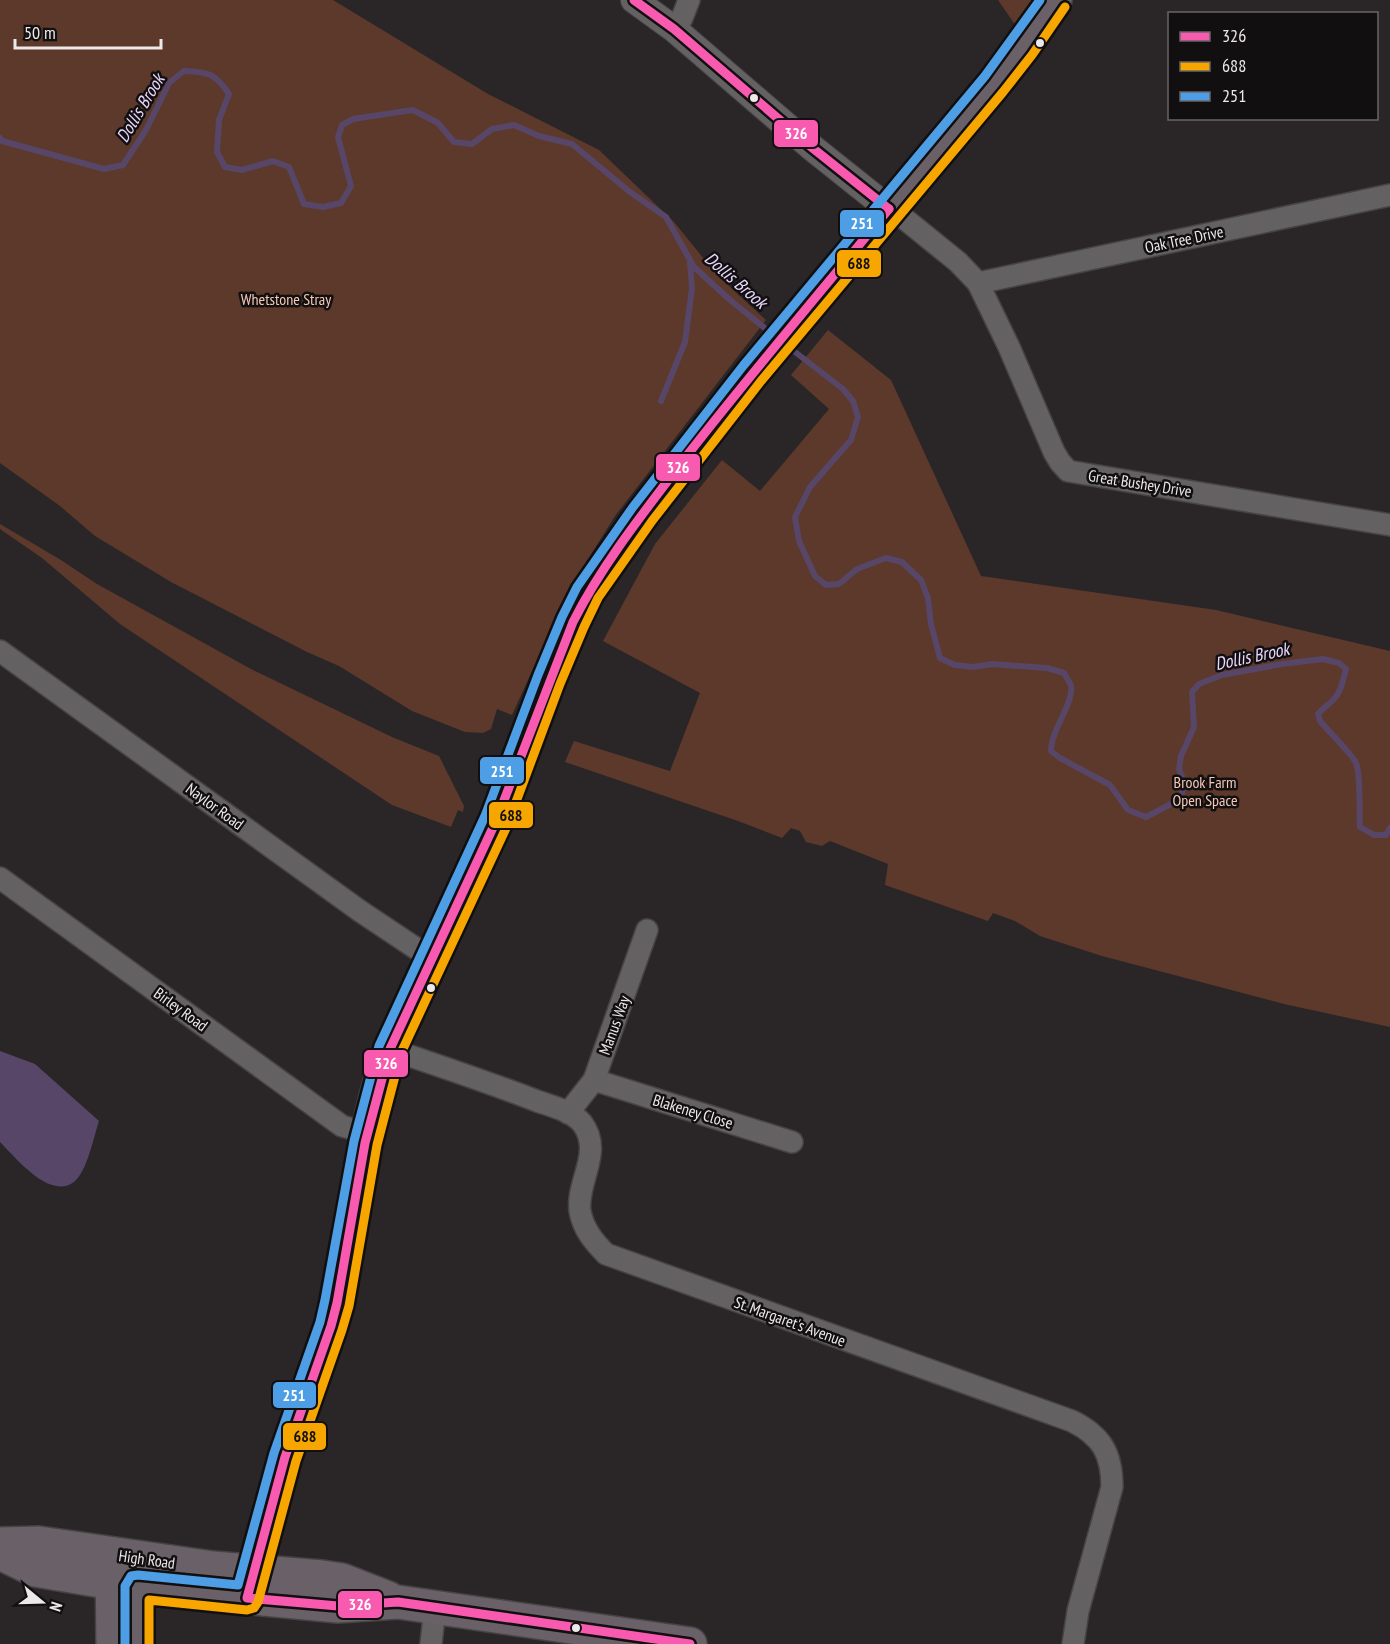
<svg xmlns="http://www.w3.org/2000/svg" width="1390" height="1644" viewBox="0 0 1390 1644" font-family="'PT Sans Narrow',sans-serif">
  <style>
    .green { fill: #5c392a }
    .water { fill: #584668 }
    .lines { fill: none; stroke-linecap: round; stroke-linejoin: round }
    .stream { stroke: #584668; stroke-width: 6 }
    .minor-casing { stroke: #464344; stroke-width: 24 }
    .tertiary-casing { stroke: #464344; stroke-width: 28 }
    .primary-casing { stroke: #464344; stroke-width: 36 }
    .minor { stroke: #636162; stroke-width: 21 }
    .tertiary { stroke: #636162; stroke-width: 26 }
    .primary { stroke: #6a6168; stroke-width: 33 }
    .bus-1-casing { stroke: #110f10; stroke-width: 14 }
    .bus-2-casing { stroke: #110f10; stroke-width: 14 }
    .bus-3-casing { stroke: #110f10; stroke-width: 14 }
    .bus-1 { stroke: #f75aaf; stroke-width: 9 }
    .bus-2 { stroke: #f7a600; stroke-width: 9 }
    .bus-3 { stroke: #4d9ee5; stroke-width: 9 }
    .bus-dot { fill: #ede9ea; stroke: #110f10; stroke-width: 2 }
    .labels { text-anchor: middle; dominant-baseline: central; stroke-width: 5; stroke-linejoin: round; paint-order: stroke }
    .street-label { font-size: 16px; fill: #ede9ea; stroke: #110f10 }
    .park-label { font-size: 16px; fill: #f6c9b6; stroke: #110f10 }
    .water-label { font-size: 18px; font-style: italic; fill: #ead7fe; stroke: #110f10 }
    .line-badge { stroke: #110f10; stroke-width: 2 }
    .badge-label { font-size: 16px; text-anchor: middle; font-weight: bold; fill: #fff }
    .pale-badge-label { font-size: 16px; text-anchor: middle; font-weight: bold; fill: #111 }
  </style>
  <rect width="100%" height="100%" fill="#2a2628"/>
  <g class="green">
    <path d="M0,0H333L488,94L599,150L674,222L717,275L766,320L615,516L570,588L512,715L497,709L491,729L483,733L465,732L412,711L339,666L307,652L171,582L95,536L60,506L0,463Z"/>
    <path d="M998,0H1038L1018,29Z"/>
    <path d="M828,330L891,380L981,576L1216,610L1390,651V1027L1284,1004L1102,956L1040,936L1015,921L993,913L988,921L885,885L888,864L830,841L822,846L806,842L800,831L791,828L782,838L738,821L565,762L574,741L670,771L700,693L603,641L655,544L722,460L760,491L829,409L791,375Z"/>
    <path d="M0,524L61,560L97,584L251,669L392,737L439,756L464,806L463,812L458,810L451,827L392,805L120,624L42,558L0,529Z"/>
  </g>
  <path class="water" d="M0,1051L35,1064L99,1121C94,1136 87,1171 75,1181C51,1202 15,1157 0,1142Z"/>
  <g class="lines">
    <g class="stream">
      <path d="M0,138L2,141L104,169L123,165L146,130L169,83L184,71C208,72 215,73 229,94L219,120L217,152L225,167L242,170L273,161L289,167L304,204L323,207L341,203L351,186L338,137L342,125L353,119L413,110L438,123L454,142L472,144L492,129L514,125L539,136L572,144L630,192L666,217L694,267L730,300L771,333"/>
      <path d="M786,345L843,389L853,401L858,417L851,440L810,487L795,517L799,541L815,576L826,585L839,584L857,569L886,558L902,562L921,580L928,598L931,624L940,658L955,665L973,667L992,664L1047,668L1064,673C1066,677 1070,682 1071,686C1074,703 1051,730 1051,751L1060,758L1110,785L1128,810L1146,817L1169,805L1181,796L1185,784L1179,769L1181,756L1194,727L1192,692L1199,684L1222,675L1282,664L1323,659L1339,663L1346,669C1343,680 1341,693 1332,701C1327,706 1323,708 1318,714L1320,721C1331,734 1345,747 1355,761C1361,770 1359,812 1360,827L1374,835H1386L1390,828"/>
      <path d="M661,401L685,342L692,288L690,263"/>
    </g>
    <defs>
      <g id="minor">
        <path d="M674,29L682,18L689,0"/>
        <path d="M890,207L958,262L978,283L1009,347L1054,452L1060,462L1068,471L1390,525"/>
        <path d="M978,283L1390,195"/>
        <path d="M0,651L360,911L432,959"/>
        <path d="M0,878L342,1126L367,1133"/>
        <path d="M390,1049C439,1066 488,1082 537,1101C551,1106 572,1111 582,1123C604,1152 576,1181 580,1211C583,1229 594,1242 606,1254L1072,1421C1102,1436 1112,1454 1112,1487L1078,1611L1073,1644"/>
        <path d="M594,1080L792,1142"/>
        <path d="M568,1113L594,1080L647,930"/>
        <path d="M431,1644L435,1607"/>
      </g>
      <path id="tertiary" d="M634,0L674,29L810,146L889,209"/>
      <g id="primary">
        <path d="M0,1544L39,1543L213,1568L322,1577L342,1580L388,1598"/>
        <path d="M0,1553L35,1570L137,1587L338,1606L398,1602L690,1644"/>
        <path d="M112,1562L113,1644"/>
        <path d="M247,1598L285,1457L331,1326L337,1303C352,1218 363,1131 390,1049L496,821L549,680L573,622L588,592L642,514L752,373L994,84L1022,48L1055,0"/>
        <path d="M137,1644V1565"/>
      </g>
    </defs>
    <use href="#minor" class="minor-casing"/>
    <use href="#tertiary" class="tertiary-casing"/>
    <use href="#primary" class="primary-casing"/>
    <use href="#minor" class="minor"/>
    <use href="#tertiary" class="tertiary"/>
    <use href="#primary" class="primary"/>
    <defs>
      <g id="bus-1">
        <path d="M634,0L674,29L810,146L889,209"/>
        <path d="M690,1644L398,1602L338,1606L247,1598L285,1457L331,1326L337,1303L365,1143L390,1049L496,821L573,622C604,561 648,507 689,453C754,370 822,290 889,209"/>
      </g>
      <path id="bus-2" d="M149,1644V1600L247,1610L254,1608L258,1602L296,1461L342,1330L349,1306L377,1145L401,1053L507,826L560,684L584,627L598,598L652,521L761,381L1003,92L1032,55L1065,7"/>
      <path id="bus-3" d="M125,1644V1586L131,1576L138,1575L238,1585L274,1453L320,1322L325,1300L354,1141L379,1046L485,816L538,675L562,617L577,587L633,507L743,366L985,76L1040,0"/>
    </defs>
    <use href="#bus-1" class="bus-1-casing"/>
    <use href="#bus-2" class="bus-2-casing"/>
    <use href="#bus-3" class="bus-3-casing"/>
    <use href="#bus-1" class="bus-1"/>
    <use href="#bus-2" class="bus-2"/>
    <use href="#bus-3" class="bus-3"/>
  </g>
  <g class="bus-dot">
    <circle cx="1040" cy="43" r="5"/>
    <circle cx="754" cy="98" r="5"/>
    <circle cx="431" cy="988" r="5"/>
    <circle cx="576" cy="1628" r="5"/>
  </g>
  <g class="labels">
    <g class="street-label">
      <text transform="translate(1184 239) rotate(-12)">Oak Tree Drive</text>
      <text transform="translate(1140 483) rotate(9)">Great Bushey Drive</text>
      <text transform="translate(215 806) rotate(36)">Naylor Road</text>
      <text transform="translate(181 1009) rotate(36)">Birley Road</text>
      <text transform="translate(614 1025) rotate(-70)">Manus Way</text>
      <text transform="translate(693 1111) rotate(17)">Blakeney Close</text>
      <text transform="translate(790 1321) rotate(20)">St. Margaret's Avenue</text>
      <text transform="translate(147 1559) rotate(8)">High Road</text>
    </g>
    <g class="park-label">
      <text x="286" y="299">Whetstone Stray</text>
      <text x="1205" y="782">Brook Farm<tspan x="1205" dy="18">Open Space</tspan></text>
    </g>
    <g class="water-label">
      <text transform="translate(140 108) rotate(-59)">Dollis Brook</text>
      <text transform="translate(736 280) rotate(41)">Dollis Brook</text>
      <text transform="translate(1252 656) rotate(-12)">Dollis Brook</text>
    </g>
  </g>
  <g class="line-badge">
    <rect x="773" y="119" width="46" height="29" rx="6" fill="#f75aaf"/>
    <rect x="839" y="209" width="46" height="29" rx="6" fill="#4d9ee5"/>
    <rect x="836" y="249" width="46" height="29" rx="6" fill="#f7a600"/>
    <rect x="655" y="453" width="46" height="29" rx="6" fill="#f75aaf"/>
    <rect x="479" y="756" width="46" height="29" rx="6" fill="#4d9ee5"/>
    <rect x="488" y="801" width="46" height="28" rx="6" fill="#f7a600"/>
    <rect x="363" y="1049" width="46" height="29" rx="6" fill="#f75aaf"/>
    <rect x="272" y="1381" width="45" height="28" rx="6" fill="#4d9ee5"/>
    <rect x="282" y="1422" width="45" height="29" rx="6" fill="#f7a600"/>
    <rect x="337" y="1590" width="46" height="29" rx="6" fill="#f75aaf"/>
  </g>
  <g class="badge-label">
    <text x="796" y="139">326</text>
    <text x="862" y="229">251</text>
    <text x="678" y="473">326</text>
    <text x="502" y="777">251</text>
    <text x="386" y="1069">326</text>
    <text x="294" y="1401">251</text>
    <text x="360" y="1610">326</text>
  </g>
  <g class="pale-badge-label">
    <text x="859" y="269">688</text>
    <text x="511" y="821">688</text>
    <text x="305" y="1442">688</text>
  </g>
  <rect x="1168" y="12" width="210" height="108" fill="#110f10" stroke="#696667" stroke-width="1.5"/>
  <rect x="1180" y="32" width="30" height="9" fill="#f75aaf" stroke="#696667" stroke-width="1.5"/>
  <text x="1222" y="42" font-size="18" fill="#ede9ea">326</text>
  <rect x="1180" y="62" width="30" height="9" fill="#f7a600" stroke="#696667" stroke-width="1.5"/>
  <text x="1222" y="72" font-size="18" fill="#ede9ea">688</text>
  <rect x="1180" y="92" width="30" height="9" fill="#4d9ee5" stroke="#696667" stroke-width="1.5"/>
  <text x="1222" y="102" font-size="18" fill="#ede9ea">251</text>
  <g transform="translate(42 1602) rotate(109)" stroke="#110f10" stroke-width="4.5" paint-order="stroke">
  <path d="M0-4.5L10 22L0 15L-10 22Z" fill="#ede9ea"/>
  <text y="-9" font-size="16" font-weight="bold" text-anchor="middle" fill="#ede9ea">N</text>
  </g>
  <path d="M15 39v9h146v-9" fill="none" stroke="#ede9ea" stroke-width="3"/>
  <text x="24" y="39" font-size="18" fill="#ede9ea" stroke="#110f10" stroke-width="4.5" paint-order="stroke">50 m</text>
</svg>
